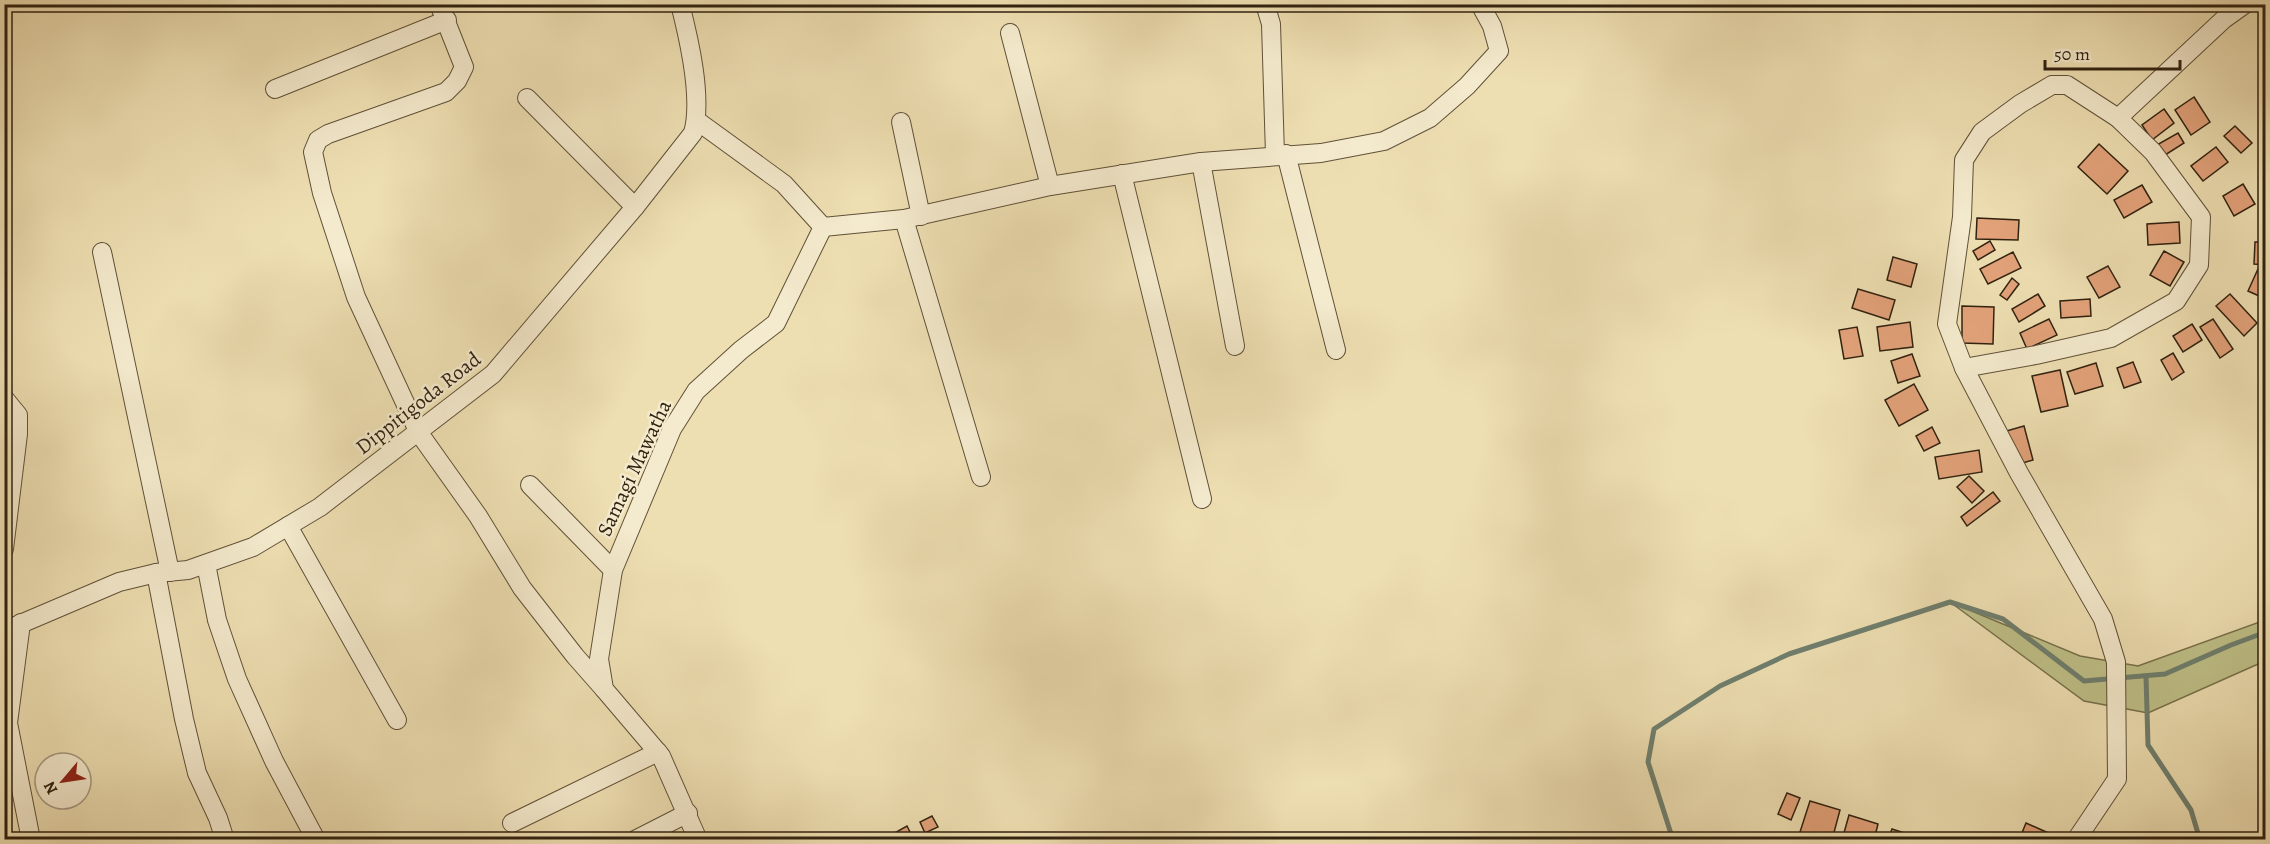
<svg xmlns="http://www.w3.org/2000/svg" width="2270" height="844" viewBox="0 0 2270 844" font-family="Alegreya,serif">
  <style>
    .green { fill: #bfc088; stroke: #78714c; stroke-width: 1.5 }
    .lines { fill: none; stroke-linecap: round; stroke-linejoin: round }
    .stream { stroke: #6f7f6e; stroke-width: 5 }
    .building { fill: #e3a27a; stroke: #302210; stroke-width: 1.5 }
    .minor-casing { stroke: #605138; stroke-width: 20 }
    .minor { stroke: #f4eacd; stroke-width: 18 }
    .labels { text-anchor: middle; dominant-baseline: central; stroke-width: 5; stroke-linejoin: round; paint-order: stroke }
    .street-label { font-size: 21px; fill: #302210; stroke: #f4eacd }
  </style>
  <rect width="100%" height="100%" fill="#eedfb2"/>
  <filter id="stains"><feTurbulence type="fractalNoise" baseFrequency=".00333" numOctaves="4"/><feColorMatrix values="0 0 0 0 .2 0 0 0 0 .09 0 0 0 0 .02 0 0 0 .5 -.17"/></filter>
  <radialGradient id="worn" r=".72"><stop offset=".6" stop-color="#630" stop-opacity="0"/><stop offset="1" stop-color="#630" stop-opacity=".3"/></radialGradient>
  <path class="green" d="M1950,602L2080,656L2138,666L2265,620V661L2148,713L2084,701Z"/>
  <g class="lines">
    <g class="stream">
      <path d="M2146,676L2148,745L2191,810L2200,840"/>
      <path d="M1673,840L1648,762L1654,729L1720,686L1789,654L1950,602L2003,619L2084,681L2165,674L2231,645L2266,632"/>
    </g>
  </g>
  <g class="building">
    <path d="M2194,97L2210,122L2191,135L2175,110Z"/>
    <path d="M2164,109L2174,123L2152,140L2142,125Z"/>
    <path d="M2235,126L2252,143L2241,153L2224,136Z"/>
    <path d="M2178,133L2184,143L2162,157L2155,146Z"/>
    <path d="M2099,144L2128,171L2107,194L2078,167Z"/>
    <path d="M2216,147L2228,162L2203,181L2191,166Z"/>
    <path d="M2243,184L2255,204L2234,216L2223,196Z"/>
    <path d="M2142,185L2152,202L2124,218L2114,200Z"/>
    <path d="M1977,218L2019,220L2018,240L1976,239Z"/>
    <path d="M2179,222L2180,243L2148,245L2147,224Z"/>
    <path d="M1990,241L1995,250L1978,260L1973,251Z"/>
    <path d="M2255,242H2266V265L2254,264Z"/>
    <path d="M2164,251L2184,262L2170,286L2150,275Z"/>
    <path d="M2013,252L2021,268L1988,284L1980,269Z"/>
    <path d="M1893,257L1917,264L1911,287L1887,280Z"/>
    <path d="M2108,266L2120,287L2099,298L2087,277Z"/>
    <path d="M2258,269L2266,272V299L2248,291Z"/>
    <path d="M2012,278L2019,284L2007,300L2000,295Z"/>
    <path d="M1858,289L1895,300L1889,320L1852,308Z"/>
    <path d="M2038,294L2045,306L2019,322L2012,309Z"/>
    <path d="M2230,294L2257,323L2244,336L2216,306Z"/>
    <path d="M2090,299L2091,316L2061,318L2060,301Z"/>
    <path d="M1962,306L1994,307L1993,344L1962,343Z"/>
    <path d="M2049,319L2057,335L2027,349L2020,333Z"/>
    <path d="M2213,319L2233,349L2220,358L2200,327Z"/>
    <path d="M1910,322L1913,347L1880,351L1877,327Z"/>
    <path d="M2192,324L2202,340L2183,352L2173,336Z"/>
    <path d="M1857,327L1863,356L1844,359L1839,330Z"/>
    <path d="M2173,353L2184,372L2172,380L2161,360Z"/>
    <path d="M1912,354L1920,376L1898,383L1891,361Z"/>
    <path d="M2133,362L2141,382L2124,388L2117,368Z"/>
    <path d="M2096,363L2103,386L2075,394L2067,372Z"/>
    <path d="M2060,370L2068,406L2041,412L2032,376Z"/>
    <path d="M1914,384L1928,410L1899,426L1885,400Z"/>
    <path d="M2024,426L2033,460L2012,466L2003,432Z"/>
    <path d="M1932,427L1940,443L1924,451L1916,436Z"/>
    <path d="M1979,450L1982,472L1939,479L1935,457Z"/>
    <path d="M1969,476L1984,491L1972,503L1957,487Z"/>
    <path d="M1993,492L2000,501L1967,526L1961,517Z"/>
    <path d="M1787,793L1800,798L1791,820L1778,814Z"/>
    <path d="M1810,801L1840,810L1832,840H1824L1800,832Z"/>
    <path d="M1849,815L1878,824L1874,840H1842Z"/>
    <path d="M932,816L938,827L925,833L920,822Z"/>
    <path d="M2026,823L2053,835L2051,840H2019Z"/>
    <path d="M907,826L914,840H882Z"/>
    <path d="M1892,829L1917,837L1916,840H1888Z"/>
  </g>
  <g class="lines">
    <defs>
      <g id="minor">
        <path d="M439,4L464,67L457,81L446,92L328,134L318,140L313,152L322,193L356,297L419,433L478,516L522,588L575,656L604,689"/>
        <path d="M1265,4L1271,24L1275,155"/>
        <path d="M1010,33L1050,186"/>
        <path d="M275,89L447,20"/>
        <path d="M527,98L635,207"/>
        <path d="M696,120L784,184L823,227L776,323L741,350L696,391L672,429L613,570L599,659L604,689L661,756L698,840"/>
        <path d="M901,122L921,216"/>
        <path d="M1286,154L1336,350"/>
        <path d="M1201,162L1235,346"/>
        <path d="M1122,174L1202,499"/>
        <path d="M904,219L981,477"/>
        <path d="M823,227L904,219L1050,186L1201,162L1321,153L1384,141L1430,118L1467,86L1499,51L1492,26L1480,4"/>
        <path d="M102,252L170,572"/>
        <path d="M1964,368L2036,355L2111,338L2176,301L2199,265L2201,217L2153,152L2118,118"/>
        <path d="M4,398L18,415V434L4,549"/>
        <path d="M530,485L613,570"/>
        <path d="M288,526L397,720"/>
        <path d="M206,564L217,620L237,679L274,761L316,840"/>
        <path d="M156,573L184,719L197,773L218,818L225,840"/>
        <path d="M21,623L8,723L31,840"/>
        <path d="M4,631L119,582L156,573L188,570L253,547L320,507L493,374L635,207L693,133C703,98 689,39 680,4"/>
        <path d="M512,823L658,752"/>
        <path d="M635,840L688,813"/>
        <path d="M2076,840L2117,779L2116,662L2103,619L2019,473L1964,368L1947,324L1962,217L1964,160L1982,132L2020,104L2052,85H2067L2118,118L2224,19L2245,4"/>
      </g>
    </defs>
    <use href="#minor" class="minor-casing"/>
    <use href="#minor" class="minor"/>
  </g>
  <g class="labels">
    <g class="street-label">
      <text transform="translate(418 403) rotate(-38)">Dippitigoda Road</text>
      <text transform="translate(634 468) rotate(-65)">Samagi Mawatha</text>
    </g>
  </g>
  <rect width="2270" height="844" fill="none" stroke="#eedfb2" stroke-width="24"/>
  <rect x="6" y="6" width="2258" height="832" fill="none" stroke="#302210" stroke-width="3"/>
  <rect x="12" y="12" width="2246" height="820" fill="none" stroke="#302210" stroke-width="1.5"/>
  <g transform="translate(63 781) rotate(241)"><circle r="28" fill="#f4eacd" stroke="#a69a81" stroke-width="1.5"/>
  <path d="M0-4.5L10 22L0 15L-10 22Z" fill="#8f2418"/>
  <text y="-9" font-size="16" font-weight="bold" text-anchor="middle" fill="#302210">N</text>
  </g>
  <path d="M2045 60v9h135v-9" fill="none" stroke="#302210" stroke-width="3"/>
  <text x="2054" y="60" font-size="18" fill="#302210" stroke="#f4eacd" stroke-width="4.5" paint-order="stroke">50 m</text>
  <rect width="100%" height="100%" filter="url(#stains)"/>
  <rect width="100%" height="100%" fill="url(#worn)"/>
</svg>
